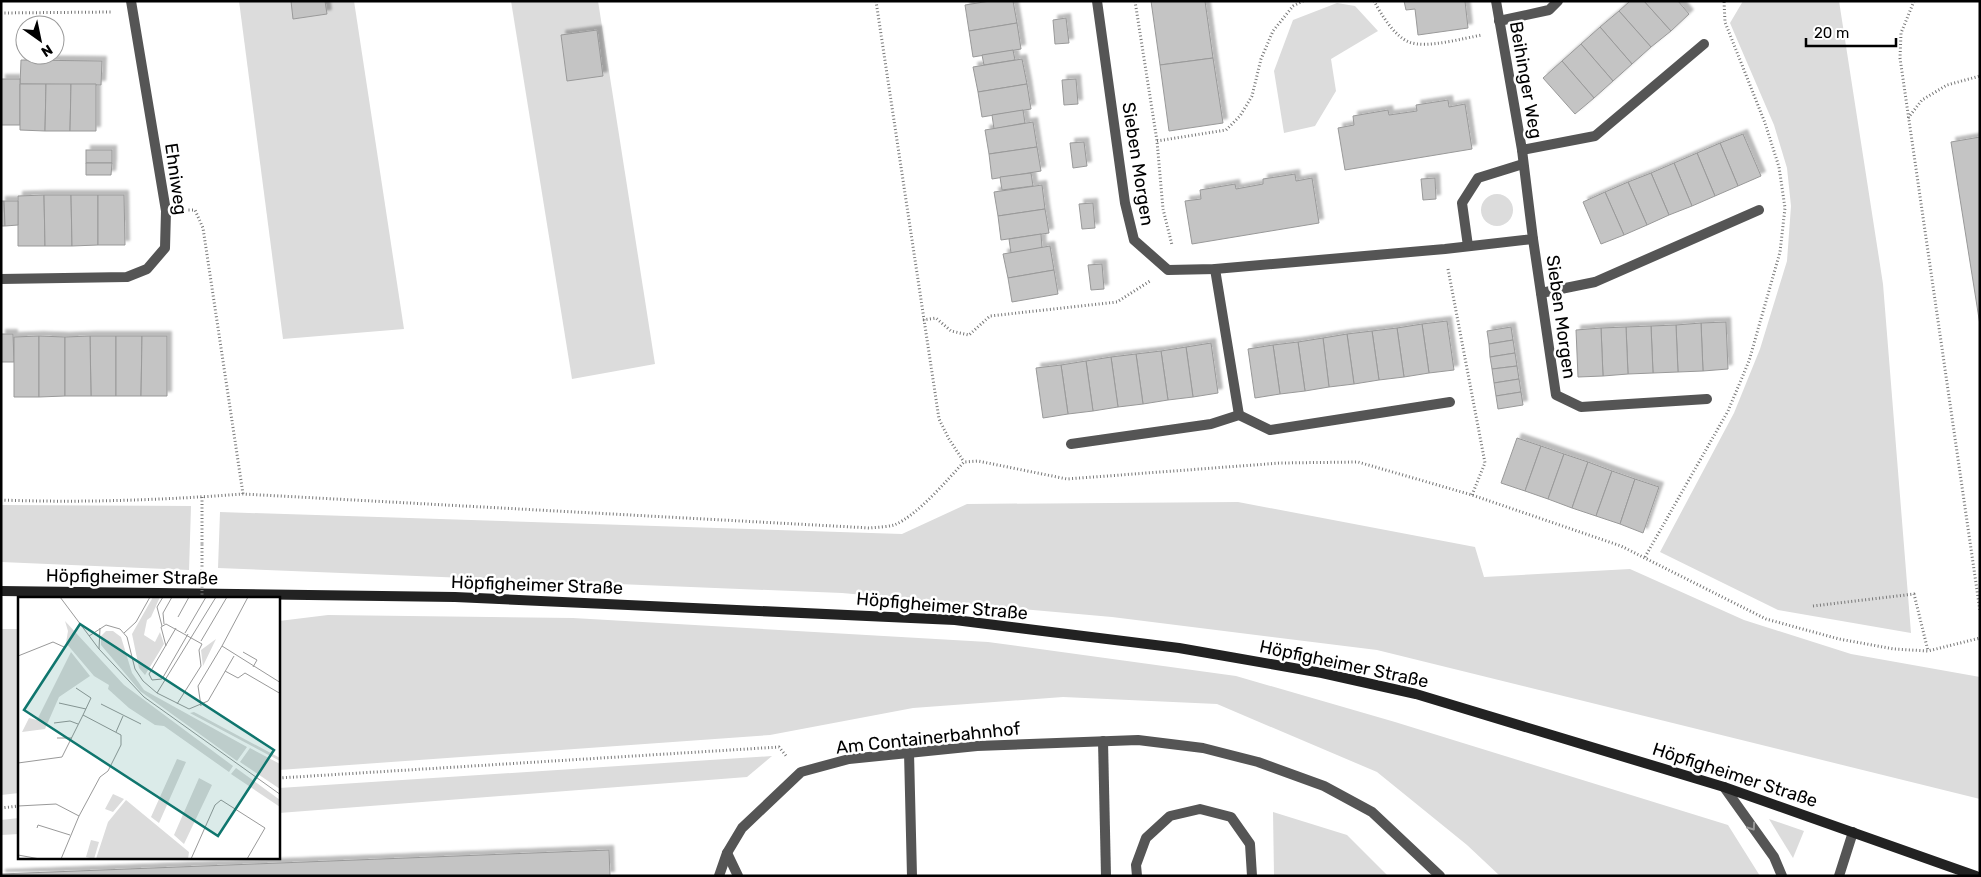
<svg xmlns="http://www.w3.org/2000/svg" width="1981" height="877" viewBox="0 0 1981 877" font-family="Rubik,sans-serif">
  <style>
    .green { fill: #dcdcdc }
    .building { fill: #c4c4c4; stroke: #999; filter: url(#shadow) }
    .lines { fill: none; stroke-linecap: round; stroke-linejoin: round }
    .path { stroke: #777; stroke-width: 3; stroke-dasharray: 1 2.5; stroke-linecap: butt }
    .lane { stroke: #555; stroke-width: 10 }
    .street { stroke: #555; stroke-width: 10 }
    .secondary { stroke: #222; stroke-width: 10 }
    .path-bridge { stroke: #777; stroke-width: 3; stroke-dasharray: 1 2.5; stroke-linecap: butt }
    .oneway { stroke: #999 }
    .labels { text-anchor: middle; dominant-baseline: central; stroke-width: 5; stroke-linejoin: round; paint-order: stroke }
    .street-label { font-size: 18px; fill: #000; stroke: #fff }
    .inset-road { fill: none; stroke: #999; stroke-width: 1 }
    .view { fill: #0f766e; fill-opacity: 0.15; stroke: #0f766e; stroke-width: 2.5 }
    .inset-edge { fill: none; stroke: #000; stroke-width: 2.5 }
  </style>
  <defs>
    <filter id="shadow"><feDropShadow dx="4.5" dy="-4.5" stdDeviation="1" flood-color="#0004"/></filter>
  </defs>
  <rect width="100%" height="100%" fill="#fff"/>
  <g class="green">
    <path d="M239,1H354L404,329L283,339Z"/>
    <path d="M511,1H598L655,364L572,379Z"/>
    <path d="M1743,1H1839L1883,284L1911,633L1778,610L1660,552L1734,413L1760,349L1787,261L1791,206L1787,168L1774,125L1730,23Z"/>
    <path d="M1337,3L1355,6L1378,31L1331,59L1336,91L1315,126L1284,133L1274,71L1293,20Z"/>
    <circle cx="1497" cy="210" r="16"/>
    <path d="M1238,502L1475,547L1484,577L1630,569L1744,620L1851,654L1980,677V799L1377,650L1112,617L842,593L218,568L220,512L902,534L967,504Z"/>
    <path d="M1,505L191,506L189,570L1,562Z"/>
    <path d="M328,615L573,618L988,642L1236,676L1395,722L1728,825L1760,876H1500L1467,845L1377,772L1217,704L1063,697L913,708L770,735L279,770V621Z"/>
    <path d="M1,629H19V793L1,795Z"/>
    <path d="M772,756L747,777L279,813V788Z"/>
    <path d="M1273,812L1347,835L1388,876H1274Z"/>
    <path d="M19,818V834L1,835V820Z"/>
    <path d="M1769,819L1804,831L1793,858Z"/>
  </g>
  <g class="building">
    <path d="M291,1H325L327,14L293,19Z"/>
    <path d="M990,1H1013L1017,23L969,31L965,5Z"/>
    <path d="M1151,1H1205L1213,58L1160,65Z"/>
    <path d="M1404,1H1465L1468,28L1418,35L1415,9L1406,10Z"/>
    <path d="M1630,1H1644L1671,31L1651,47L1619,11Z"/>
    <path d="M1644,1H1678L1689,14L1671,31Z"/>
    <path d="M1619,11L1651,47L1632,64L1600,27Z"/>
    <path d="M1066,18L1069,43L1055,44L1053,20Z"/>
    <path d="M1017,23L1021,49L973,57L969,31Z"/>
    <path d="M1600,27L1632,64L1613,81L1581,44Z"/>
    <path d="M597,30L603,76L567,81L561,35Z"/>
    <path d="M1581,44L1613,81L1594,98L1562,61Z"/>
    <path d="M1013,50L1015,60L984,65L982,55Z"/>
    <path d="M1213,58L1223,123L1169,131L1160,65Z"/>
    <path d="M1022,59L1027,84L978,92L973,67Z"/>
    <path d="M21,60L102,61L101,85L20,84Z"/>
    <path d="M1562,61L1594,98L1575,114L1543,78Z"/>
    <rect x="1" y="79" width="19" height="46"/>
    <path d="M1076,79L1078,104L1064,105L1062,80Z"/>
    <path d="M20,84H46L45,131L20,130Z"/>
    <path d="M46,84H71L70,131H45Z"/>
    <path d="M71,84H96V131H70Z"/>
    <path d="M1027,84L1031,109L982,117L978,92Z"/>
    <path d="M1448,100L1449,107L1465,104L1472,149L1345,170L1338,128L1354,125L1353,116L1388,110L1389,115L1417,111L1416,105Z"/>
    <path d="M1023,110L1025,123L994,129L992,115Z"/>
    <path d="M1033,122L1037,147L989,154L985,130Z"/>
    <path d="M1743,134L1761,176L1738,186L1720,143Z"/>
    <path d="M1980,137V325L1951,142Z"/>
    <path d="M1084,142L1087,166L1073,168L1070,143Z"/>
    <path d="M1720,143L1738,186L1715,196L1697,153Z"/>
    <path d="M1037,147L1041,171L992,179L989,154Z"/>
    <rect x="86" y="150" width="26" height="13"/>
    <path d="M1697,153L1715,196L1692,206L1674,163Z"/>
    <path d="M86,163H112L111,175H86Z"/>
    <path d="M1674,163L1692,206L1669,215L1651,173Z"/>
    <path d="M1031,173L1033,186L1002,190L1000,177Z"/>
    <path d="M1651,173L1669,215L1647,225L1628,182Z"/>
    <path d="M1295,174L1296,181L1312,178L1319,223L1192,244L1185,201L1201,199L1200,190L1235,184L1236,189L1263,184V179Z"/>
    <path d="M1435,178L1436,199L1423,200L1421,179Z"/>
    <path d="M1628,182L1647,225L1624,235L1605,192Z"/>
    <path d="M1042,185L1045,209L998,216L994,192Z"/>
    <path d="M1605,192L1624,235L1601,244L1583,202Z"/>
    <path d="M44,195L45,246H18V196Z"/>
    <path d="M44,195H71L72,246H45Z"/>
    <path d="M71,195H98V245L72,246Z"/>
    <path d="M98,195H124L125,245H98Z"/>
    <path d="M1,201H4L5,226H1Z"/>
    <path d="M4,201H18V225L5,226Z"/>
    <path d="M1093,203L1095,228L1082,229L1079,204Z"/>
    <path d="M1045,209L1049,233L1001,240L998,216Z"/>
    <path d="M1041,234L1042,248L1011,253L1009,239Z"/>
    <path d="M1050,246L1054,270L1008,278L1003,254Z"/>
    <path d="M1102,264L1104,289L1091,290L1088,265Z"/>
    <path d="M1054,270L1058,294L1012,302L1008,278Z"/>
    <path d="M1447,321L1454,370L1429,373L1422,324Z"/>
    <path d="M1726,322L1728,369L1703,371L1701,323Z"/>
    <path d="M1701,323L1703,371L1678,372L1676,325Z"/>
    <path d="M1422,324L1429,373L1404,377L1397,328Z"/>
    <path d="M1676,325L1678,372L1653,373L1651,326Z"/>
    <path d="M1651,326L1653,373L1628,374L1626,327Z"/>
    <path d="M1511,327L1513,340L1489,344L1487,331Z"/>
    <path d="M1626,327L1628,374L1603,376L1601,328Z"/>
    <path d="M1397,328L1404,377L1379,380L1372,331Z"/>
    <path d="M1601,328L1603,376L1578,377L1576,330Z"/>
    <path d="M1372,331L1379,380L1354,384L1347,334Z"/>
    <path d="M1,334H13L14,362H1Z"/>
    <path d="M1347,334L1354,384L1329,387L1323,338Z"/>
    <path d="M39,336V397H14V337Z"/>
    <path d="M39,336L65,337V396L39,397Z"/>
    <path d="M90,336H116V396H91Z"/>
    <path d="M90,336L91,396H65V337Z"/>
    <path d="M116,336H142L141,396H116Z"/>
    <path d="M142,336H167V396H141Z"/>
    <path d="M1323,338L1329,387L1305,391L1298,342Z"/>
    <path d="M1513,340L1515,353L1490,357L1489,344Z"/>
    <path d="M1298,342L1305,391L1280,394L1273,345Z"/>
    <path d="M1211,343L1218,393L1193,397L1186,347Z"/>
    <path d="M1273,345L1280,394L1255,398L1248,349Z"/>
    <path d="M1186,347L1193,397L1168,400L1161,351Z"/>
    <path d="M1161,351L1168,400L1143,404L1136,354Z"/>
    <path d="M1515,353L1517,366L1492,369L1490,357Z"/>
    <path d="M1136,354L1143,404L1118,407L1111,357Z"/>
    <path d="M1111,357L1118,407L1093,411L1086,361Z"/>
    <path d="M1086,361L1093,411L1068,414L1061,365Z"/>
    <path d="M1061,365L1068,414L1043,418L1036,368Z"/>
    <path d="M1517,366L1519,379L1494,383L1492,369Z"/>
    <path d="M1519,379L1521,392L1496,396L1494,383Z"/>
    <path d="M1521,392L1523,405L1498,409L1496,396Z"/>
    <path d="M1517,438L1541,446L1525,491L1501,483Z"/>
    <path d="M1541,446L1564,454L1548,499L1525,491Z"/>
    <path d="M1564,454L1588,462L1572,508L1548,499Z"/>
    <path d="M1588,462L1612,471L1596,516L1572,508Z"/>
    <path d="M1612,471L1635,479L1620,524L1596,516Z"/>
    <path d="M1635,479L1659,487L1643,533L1620,524Z"/>
    <path d="M609,850L610,876H1V874Z"/>
  </g>
  <g class="lines">
    <g class="path">
      <path d="M876,1L939,419L949,439L964,462"/>
      <path d="M1135,1L1157,141L1163,209L1172,245"/>
      <path d="M1374,1C1381,14 1394,36 1409,42C1426,49 1464,38 1482,35"/>
      <path d="M1914,1L1901,33L1900,58L1980,611"/>
      <path d="M1,13L112,12"/>
      <path d="M1908,118L1922,100L1947,85L1980,76"/>
      <path d="M1157,141L1226,130L1240,116L1252,96L1261,59L1273,31L1293,6L1303,1"/>
      <path d="M185,210H195L203,228L243,494"/>
      <path d="M1448,269L1485,463L1472,495"/>
      <path d="M923,320L936,318L951,331L969,335L990,316L1117,302L1150,281"/>
      <path d="M202,497V544"/>
      <path d="M1,500C82,503 163,500 243,494L870,528C878,527 887,527 894,525C917,516 947,480 964,462L978,461L1067,479L1280,463L1358,462L1472,495L1621,546L1766,619L1839,639L1894,649L1928,651L1980,638"/>
      <path d="M1645,557L1728,411L1749,361L1780,252L1785,208L1779,167L1765,123L1725,22L1724,1"/>
      <path d="M1813,606L1914,594L1928,651"/>
      <path d="M279,778L779,747L787,757"/>
      <path d="M1,808L19,806"/>
    </g>
    <g class="lane">
      <path d="M1499,21L1549,10L1558,1"/>
      <path d="M1522,150L1595,136L1704,44"/>
      <path d="M1541,293L1595,282L1759,210"/>
      <path d="M1103,741L1106,876"/>
      <path d="M909,752L912,876"/>
      <path d="M727,853L738,876"/>
      <path d="M1137,876L1136,865L1146,838L1170,816L1200,809L1231,817L1250,844L1252,876"/>
    </g>
    <g class="street">
      <path d="M1097,1L1125,203L1134,240L1168,270L1215,269L1445,249L1533,239L1522,150L1496,1"/>
      <path d="M1533,239L1556,395L1581,407L1707,399"/>
      <path d="M1468,246L1462,203L1478,178L1523,164"/>
      <path d="M1215,269L1239,415"/>
      <path d="M1,279L127,277L147,269L165,248L166,211L131,1"/>
      <path d="M1071,444L1211,424L1239,415L1270,430L1450,402"/>
      <path d="M1724,787L1774,857L1782,876"/>
      <path d="M719,876L727,853L742,828L801,772L849,759L977,746L1138,740L1203,748L1258,762L1324,786L1372,812L1440,876"/>
      <path d="M1839,876L1853,832"/>
    </g>
    <path class="secondary" d="M1,591L455,597L955,620L1179,648L1322,673L1416,694L1724,787L1976,876"/>
    <path class="path-bridge" d="M202,598V544"/>
  </g>
  <defs><path id="oneway-chevron" d="M-2-3.5L2.5 0L-2 3.5" fill="none" stroke-width="1.6" stroke-linecap="round" stroke-linejoin="round" transform="scale(1.25)"/></defs>
  <use class="oneway" href="#oneway-chevron" transform="translate(1752 827) rotate(55)"/>
  <g class="labels">
    <g class="street-label">
      <text transform="translate(1526 80) rotate(80)">Beihinger Weg</text>
      <text transform="translate(1138 164) rotate(81)">Sieben Morgen</text>
      <text transform="translate(176 179) rotate(82)">Ehniweg</text>
      <text transform="translate(1561 317) rotate(82)">Sieben Morgen</text>
      <text transform="translate(132 577) rotate(1)">Höpfigheimer Straße</text>
      <text transform="translate(537 585) rotate(2)">Höpfigheimer Straße</text>
      <text transform="translate(942 606) rotate(5)">Höpfigheimer Straße</text>
      <text transform="translate(1344 664) rotate(12)">Höpfigheimer Straße</text>
      <text transform="translate(928 738) rotate(-6)">Am Containerbahnhof</text>
      <text transform="translate(1735 775) rotate(18)">Höpfigheimer Straße</text>
    </g>
  </g>
  <g transform="translate(18 597)">
    <rect width="262" height="262" fill="#fff"/>
    <path d="M135,0H142L133,20L129,23L126,38L137,45L142,35L146,47L127,78L121,71L114,37ZM47,24L106,88L215,169L211,175L146,129L137,128L111,111L90,92L91,88L76,79L48,46L50,34ZM88,34H95L103,40L114,76L126,93L229,150L219,164L122,94L83,48V39ZM198,42L185,69L183,53ZM53,55L72,79L41,100L27,132L4,135L11,121L19,123ZM176,115L262,161V164L172,116ZM232,151L262,167V192L222,165ZM159,162L168,165L141,226L133,220ZM218,171L262,203V210L213,177ZM181,181L194,188L166,247L156,238ZM95,197L106,202L95,215L87,212ZM108,203L171,255L170,262H78L90,225ZM73,243L81,245L76,262L68,260Z" fill="#dcdcdc"/>
    <path class="inset-road" d="M42,0L81,52L126,100L263,198M230,0L204,49L263,86M160,20L171,0M146,27L145,16L154,0M144,29L139,10L145,0M158,31L131,77L134,83L144,82L170,37M106,36L118,25L132,0M167,36L188,0M71,39L88,28L102,32L109,40L117,72L125,84L139,96L171,112L190,104L216,59M183,44L209,0M148,49L143,30L148,27L184,47L181,53L183,69L159,107M81,52L82,31M225,55L239,63L235,70M0,59L35,45L46,50M207,74L220,81L227,76L263,97M58,91L73,101L65,118M139,96L198,0M41,106L68,112M83,107L123,127M183,109L180,89L204,49M36,126L52,124L60,127M98,135L105,119M39,141H54M0,166L44,160L65,118L103,138V148L90,174L82,180L61,219L43,262M0,209L38,207L61,219M19,231L20,228L52,238M0,258L22,262M173,262L197,208L203,203L247,231L229,262"/>
    <path class="view" d="M62,27L256,153L200,239L6,113Z"/>
    <rect width="262" height="262" class="inset-edge"/>
  </g>
  <rect width="1981" height="877" fill="none" stroke="#000000" stroke-width="5"/>
  <g transform="translate(40 40) rotate(147)"><circle r="24" fill="#ffffff" stroke="#999999"/>
  <path d="M0-4L9 19L0 12L-9 19Z" fill="#000000"/>
  <text y="-8" font-size="14" font-weight="bold" text-anchor="middle" fill="#000000">N</text>
  </g>
  <path d="M1806 38v8h90v-8" fill="none" stroke="#000000" stroke-width="2.5"/>
  <text x="1814" y="38" font-size="15" fill="#000000" stroke="#ffffff" stroke-width="4" paint-order="stroke">20 m</text>
</svg>
